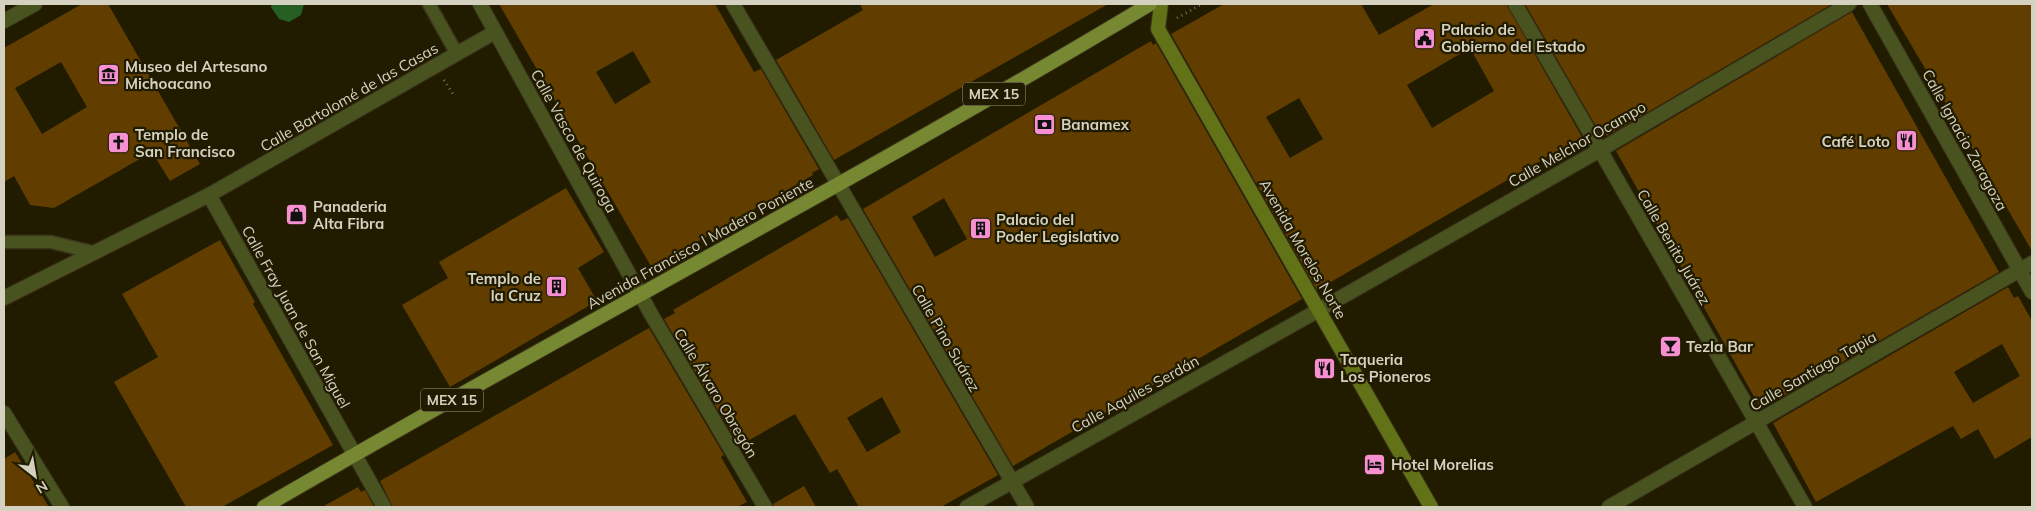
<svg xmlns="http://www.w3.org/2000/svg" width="2036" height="511" viewBox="0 0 2036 511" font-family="Mulish,sans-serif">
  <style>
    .water { fill: #275e23 }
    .building { fill: #613e00; fill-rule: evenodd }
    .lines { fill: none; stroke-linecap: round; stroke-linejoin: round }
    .service-casing { stroke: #3a341b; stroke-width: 15 }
    .pedestrian-casing { stroke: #3a341b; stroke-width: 16 }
    .minor-casing { stroke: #3a341b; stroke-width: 16 }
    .tertiary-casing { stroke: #3a341b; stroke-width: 16 }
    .secondary-casing { stroke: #3a341b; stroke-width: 16 }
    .primary-casing { stroke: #3a341b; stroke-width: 16 }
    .path { stroke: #736e58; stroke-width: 3; stroke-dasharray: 1 4; stroke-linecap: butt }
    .service { stroke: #485320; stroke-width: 12 }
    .pedestrian { stroke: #485320; stroke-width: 14 }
    .minor { stroke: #485320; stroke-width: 14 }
    .tertiary { stroke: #485320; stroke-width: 14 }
    .secondary { stroke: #627216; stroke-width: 14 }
    .primary { stroke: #778832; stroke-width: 14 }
    .labels { text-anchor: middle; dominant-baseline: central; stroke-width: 4.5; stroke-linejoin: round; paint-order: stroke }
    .shield { fill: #211b00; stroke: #9f9a87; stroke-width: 1 }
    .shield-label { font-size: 14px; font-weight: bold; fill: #d5d1c1 }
    .poi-label { font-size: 15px; font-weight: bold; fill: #d5d1c1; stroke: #211b00; text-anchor: start }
    .street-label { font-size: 15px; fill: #d5d1c1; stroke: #211b00 }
  </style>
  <rect width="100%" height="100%" fill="#211b00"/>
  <path class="water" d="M272,4H304L301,15L289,22L279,19L271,7Z"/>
  <g class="building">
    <path d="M82,4H108L200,164L170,181L152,152L54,208L30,205L14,176L4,182V48ZM61,62L87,107L42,134L15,88Z"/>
    <path d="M499,4H715L754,72L761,69L819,169L812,173L813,175L652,268ZM633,51L651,82L615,104L596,72Z"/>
    <path d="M860,4H1108L834,160L776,60L863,10Z"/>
    <path d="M1224,4H1361L1379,35L1434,4H1506L1582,137L1317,290L1171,34ZM1470,48L1494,91L1432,128L1407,85ZM1299,98L1323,139L1290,158L1266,117Z"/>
    <path d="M1525,4H1832L1607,136L1600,126L1597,128Z"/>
    <path d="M1887,4H2032V251L1985,170Z"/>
    <path d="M1852,12L1999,272L1761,409L1616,151Z"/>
    <path d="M1151,41L1153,45L1156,43L1302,299L1013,466L863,209ZM944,198L967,239L935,257L912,217Z"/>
    <path d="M566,188L604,252L578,268L597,301L450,387L402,305L448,278L439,262Z"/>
    <path d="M837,215L841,221L848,218L998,475L941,507H859L837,469L830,473L795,414L739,446L664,319L675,313L673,310ZM882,397L901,432L867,452L847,418Z"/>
    <path d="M220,240L255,302L253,304L333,445L222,507H186L114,382L158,357L122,294Z"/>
    <path d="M2008,287L2014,298L2018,296L2032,321V437L1995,459L1978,429L1961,439L1953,426L1816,502L1773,423ZM2002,344L2020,376L1973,403L1954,372Z"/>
    <path d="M649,328L724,455L721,457L747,502L737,507H393L380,481Z"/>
    <path d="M15,452L49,507H4V459Z"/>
    <path d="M804,486L816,507H774L773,504Z"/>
    <path d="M358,487L361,492L365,490L374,507H322Z"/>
  </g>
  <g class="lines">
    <defs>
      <g id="service">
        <path d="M429,4L457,54"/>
        <path d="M4,242H51L92,252"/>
      </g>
      <path id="pedestrian" d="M1515,4L1600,150"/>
      <g id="minor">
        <path d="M480,4L651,314L765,507"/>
        <path d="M1870,4L2032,292"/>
        <path d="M4,21L35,4"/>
        <path d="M1600,150L1805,507"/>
        <path d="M209,195L384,507"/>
        <path d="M4,298L209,195L495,32"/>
        <path d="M967,507L1319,310L1600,150L1849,4"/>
        <path d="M1609,507L2032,263"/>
      </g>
      <g id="tertiary">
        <path d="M733,4L1027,507"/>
        <path d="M4,413L62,507"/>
      </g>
      <path id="secondary" d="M1161,4L1158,29L1431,507"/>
      <path id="primary" d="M264,507C557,336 859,179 1150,4"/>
    </defs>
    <use href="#service" class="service-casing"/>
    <use href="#pedestrian" class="pedestrian-casing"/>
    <use href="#minor" class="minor-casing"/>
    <use href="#tertiary" class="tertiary-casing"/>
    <use href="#secondary" class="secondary-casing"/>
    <use href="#primary" class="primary-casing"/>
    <g class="path">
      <path d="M1177,18L1202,4"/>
      <path d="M444,80L453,94"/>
    </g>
    <use href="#service" class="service"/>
    <use href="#pedestrian" class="pedestrian"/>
    <use href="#minor" class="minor"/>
    <use href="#tertiary" class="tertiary"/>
    <use href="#secondary" class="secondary"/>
    <use href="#primary" class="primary"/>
  </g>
  <defs>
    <symbol id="civic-square" viewBox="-11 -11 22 22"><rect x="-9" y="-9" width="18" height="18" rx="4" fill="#f690d0" stroke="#211b00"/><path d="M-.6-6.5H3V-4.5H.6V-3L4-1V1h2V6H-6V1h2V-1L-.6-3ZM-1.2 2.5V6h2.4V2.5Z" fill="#111"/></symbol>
    <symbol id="museum-square" viewBox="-11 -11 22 22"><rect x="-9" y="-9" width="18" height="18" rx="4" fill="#f690d0" stroke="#211b00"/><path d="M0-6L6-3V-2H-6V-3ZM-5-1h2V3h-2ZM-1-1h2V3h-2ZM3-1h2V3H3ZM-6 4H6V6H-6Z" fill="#111"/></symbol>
    <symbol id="bank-square" viewBox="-11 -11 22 22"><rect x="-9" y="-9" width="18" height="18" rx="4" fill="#f690d0" stroke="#211b00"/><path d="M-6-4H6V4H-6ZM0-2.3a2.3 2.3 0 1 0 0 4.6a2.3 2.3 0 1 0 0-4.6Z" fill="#111"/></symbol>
    <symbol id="restaurant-square" viewBox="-11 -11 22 22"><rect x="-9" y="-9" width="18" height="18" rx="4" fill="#f690d0" stroke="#211b00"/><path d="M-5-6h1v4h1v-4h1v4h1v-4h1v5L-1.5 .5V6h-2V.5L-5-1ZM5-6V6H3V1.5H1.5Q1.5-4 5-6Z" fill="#111"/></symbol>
    <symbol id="church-square" viewBox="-11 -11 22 22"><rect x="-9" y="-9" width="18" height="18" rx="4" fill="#f690d0" stroke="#211b00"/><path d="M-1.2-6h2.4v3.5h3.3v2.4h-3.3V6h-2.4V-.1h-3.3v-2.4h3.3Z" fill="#111"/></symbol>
    <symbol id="shop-square" viewBox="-11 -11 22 22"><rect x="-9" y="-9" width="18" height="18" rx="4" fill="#f690d0" stroke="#211b00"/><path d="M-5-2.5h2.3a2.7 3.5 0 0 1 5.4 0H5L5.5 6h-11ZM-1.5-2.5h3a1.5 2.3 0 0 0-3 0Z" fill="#111"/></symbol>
    <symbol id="building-square" viewBox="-11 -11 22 22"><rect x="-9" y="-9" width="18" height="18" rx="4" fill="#f690d0" stroke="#211b00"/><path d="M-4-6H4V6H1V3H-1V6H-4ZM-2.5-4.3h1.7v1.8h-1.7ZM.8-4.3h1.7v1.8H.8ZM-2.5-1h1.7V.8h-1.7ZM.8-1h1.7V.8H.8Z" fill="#111"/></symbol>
    <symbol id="bar-square" viewBox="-11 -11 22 22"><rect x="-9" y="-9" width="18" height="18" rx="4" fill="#f690d0" stroke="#211b00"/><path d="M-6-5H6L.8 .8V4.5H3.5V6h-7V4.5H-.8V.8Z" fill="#111"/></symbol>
    <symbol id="hotel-square" viewBox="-11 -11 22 22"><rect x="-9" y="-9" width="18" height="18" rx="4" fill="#f690d0" stroke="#211b00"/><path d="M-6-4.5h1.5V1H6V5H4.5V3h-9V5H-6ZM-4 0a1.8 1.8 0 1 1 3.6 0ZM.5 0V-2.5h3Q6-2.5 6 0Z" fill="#111"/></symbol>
  </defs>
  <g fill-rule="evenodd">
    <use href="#civic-square" x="1412" y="26" width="25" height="25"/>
    <use href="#museum-square" x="96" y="62" width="25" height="25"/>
    <use href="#bank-square" x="1032" y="112" width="25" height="25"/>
    <use href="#restaurant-square" x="1894" y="128" width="25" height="25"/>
    <use href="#church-square" x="106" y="130" width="25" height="25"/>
    <use href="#shop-square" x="284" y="202" width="25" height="25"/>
    <use href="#building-square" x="968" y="216" width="25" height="25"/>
    <use href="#building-square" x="544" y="274" width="25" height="25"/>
    <use href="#bar-square" x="1658" y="334" width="25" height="25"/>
    <use href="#restaurant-square" x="1312" y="356" width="25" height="25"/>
    <use href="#hotel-square" x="1362" y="452" width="25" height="25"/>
  </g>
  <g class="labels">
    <g class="shield">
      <rect x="963" y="82.5" width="62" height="23" rx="4"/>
      <rect x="421" y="388.5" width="62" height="23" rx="4"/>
    </g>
    <g class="shield-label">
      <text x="994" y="94">MEX 15</text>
      <text x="452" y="400">MEX 15</text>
    </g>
    <g class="poi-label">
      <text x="1441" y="29">Palacio de<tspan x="1441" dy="17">Gobierno del Estado</tspan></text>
      <text x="125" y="66">Museo del Artesano<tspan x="125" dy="17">Michoacano</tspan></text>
      <text x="1061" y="124">Banamex</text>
      <text x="135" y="134">Templo de<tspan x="135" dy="17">San Francisco</tspan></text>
      <text x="1890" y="141" text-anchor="end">Café Loto</text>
      <text x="313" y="206">Panaderia<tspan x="313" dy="17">Alta Fibra</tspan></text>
      <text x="996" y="219">Palacio del<tspan x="996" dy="17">Poder Legislativo</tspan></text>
      <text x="541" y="278" text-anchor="end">Templo de<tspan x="541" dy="17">la Cruz</tspan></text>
      <text x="1686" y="346">Tezla Bar</text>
      <text x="1340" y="359">Taqueria<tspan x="1340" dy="17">Los Pioneros</tspan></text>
      <text x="1391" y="464">Hotel Morelias</text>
    </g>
    <g class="street-label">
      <text transform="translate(349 97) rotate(-30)">Calle Bartolomé de las Casas</text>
      <text transform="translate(1965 140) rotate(61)">Calle Ignacio Zaragoza</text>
      <text transform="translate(574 141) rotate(61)">Calle Vasco de Quiroga</text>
      <text transform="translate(1577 144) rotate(-30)">Calle Melchor Ocampo</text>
      <text transform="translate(700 243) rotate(-29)">Avenida Francisco I Madero Poniente</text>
      <text transform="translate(1674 247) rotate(60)">Calle Benito Juárez</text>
      <text transform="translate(1303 249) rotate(60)">Avenida Morelos Norte</text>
      <text transform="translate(296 317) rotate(61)">Calle Fray Juan de San Miguel</text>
      <text transform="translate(946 338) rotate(60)">Calle Pino Suárez</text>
      <text transform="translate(1813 371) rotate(-30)">Calle Santiago Tapia</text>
      <text transform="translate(716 393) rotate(59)">Calle Álvaro Obregón</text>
      <text transform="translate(1135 394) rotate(-29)">Calle Aquiles Serdán</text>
    </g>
  </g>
  <rect width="2036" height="511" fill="none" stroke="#d5d1c1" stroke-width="10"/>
  <g transform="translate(35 476) rotate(149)" stroke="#211b00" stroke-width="4" paint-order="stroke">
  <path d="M0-4L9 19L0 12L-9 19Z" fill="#d5d1c1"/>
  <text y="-8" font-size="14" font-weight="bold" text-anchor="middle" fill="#d5d1c1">N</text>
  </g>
</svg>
